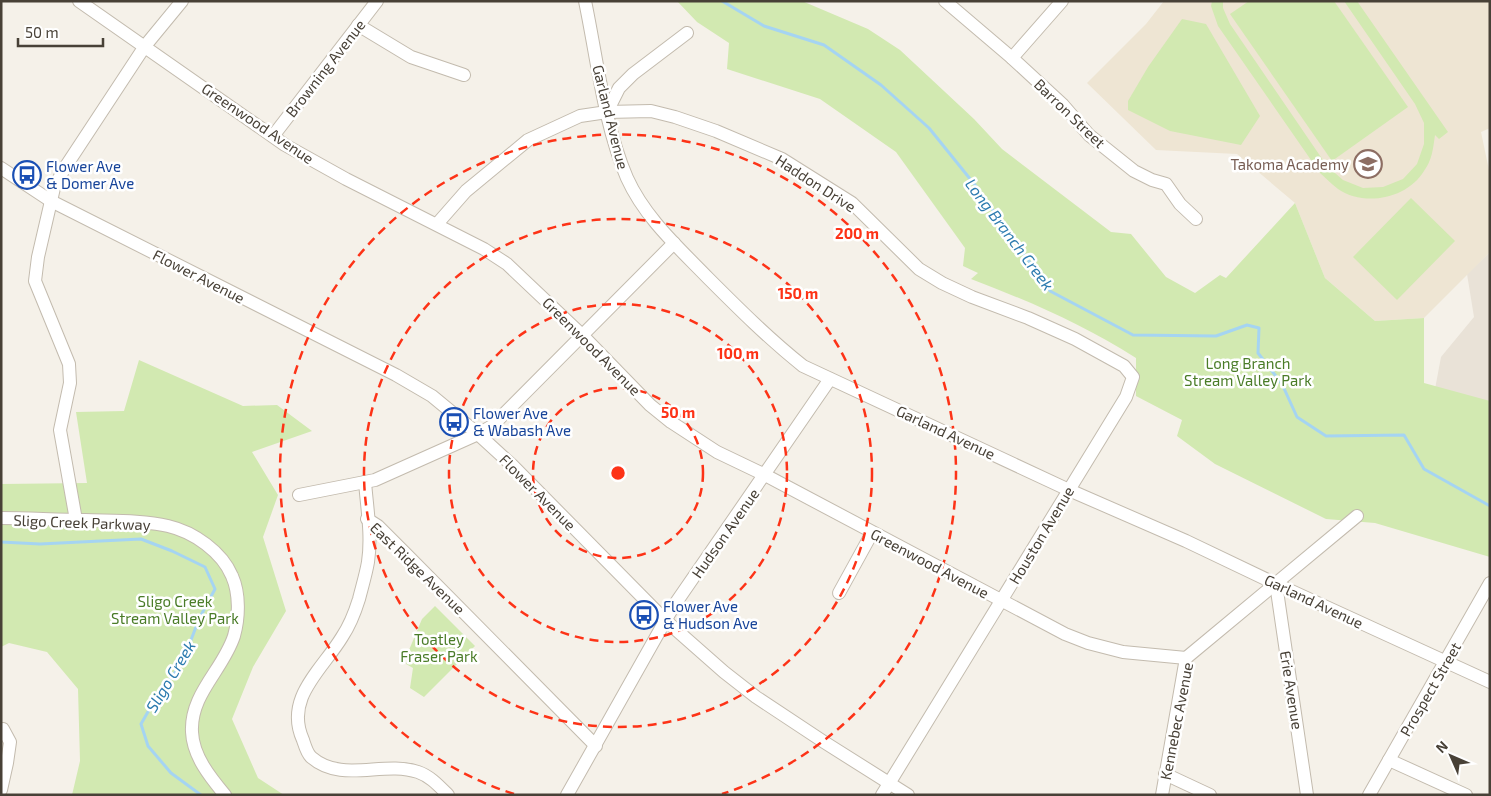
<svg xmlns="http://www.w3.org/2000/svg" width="1491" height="796" viewBox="0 0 1491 796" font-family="'Exo 2',sans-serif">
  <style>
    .residential { fill: #e9e2d7 }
    .education { fill: #eee5d3 }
    .green { fill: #d2e9b1 }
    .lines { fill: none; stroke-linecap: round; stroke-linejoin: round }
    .stream { stroke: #a5d4f2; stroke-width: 3 }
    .minor-casing { stroke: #c3bbae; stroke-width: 14 }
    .minor { stroke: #fff; stroke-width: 12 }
    .ring { fill: none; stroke: #fd3317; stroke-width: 2.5; stroke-dasharray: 9 6 }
    .labels { text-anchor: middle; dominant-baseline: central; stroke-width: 5; stroke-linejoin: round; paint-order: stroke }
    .street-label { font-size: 15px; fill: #484137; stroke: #fff }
    .education-label { font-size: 15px; fill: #785e54; stroke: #fff; text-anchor: end }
    .transit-label { font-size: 15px; fill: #164399; stroke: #fff; text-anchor: start }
    .park-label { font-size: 15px; fill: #4a7c28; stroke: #fff }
    .water-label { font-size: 16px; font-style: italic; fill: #2c7baf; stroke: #fff }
    .centre { fill: #fd3317; stroke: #fff; stroke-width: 2.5 }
    .ring-label { font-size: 15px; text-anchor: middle; font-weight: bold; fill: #fd3317; stroke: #fff; stroke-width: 5; stroke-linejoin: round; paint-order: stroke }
  </style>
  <rect width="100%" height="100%" fill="#f5f1e9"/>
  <path class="residential" d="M1490,252V435L1432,405L1441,357L1474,317L1467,274Z"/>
  <path class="education" d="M1164,1H1490V128L1481,132L1490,175V252L1424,318L1375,321L1325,278L1295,203L1237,154L1156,150L1087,83L1146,24Z"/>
  <g class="green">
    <path d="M677,1H802L868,29L900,50L974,119L1002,149L1111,232L1131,234L1166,277L1195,293L1220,275L1226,278L1295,203L1325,278L1375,321L1424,318V383L1490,401V557L1375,523L1326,519L1215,464L1177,436L1182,420L1136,396V358C1084,325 1029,301 971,279L978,273L963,266L965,248L896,152L820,99L727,69L729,43L697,22Z"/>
    <path d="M1212,1H1223V8L1230,24L1327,166L1343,180L1363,188L1383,187L1403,179L1417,164L1424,144V123L1415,104L1344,1H1357L1448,132L1439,139L1435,135C1433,149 1432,160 1424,171C1407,199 1364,207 1338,189C1331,184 1326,178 1320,173L1218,26L1211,6Z"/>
    <path d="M1249,1H1334L1408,107L1332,161L1230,14Z"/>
    <path d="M1182,19L1206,24L1260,116L1241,145L1170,131L1128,110V101L1148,67Z"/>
    <path d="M1411,198L1455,241L1397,300L1353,257Z"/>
    <path d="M139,360L243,406L277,405L312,431L252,452L278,495L263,537L286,611L253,667L232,719L258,778L284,795H72L80,761L78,689L47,652L9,643L1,647V484L87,483L76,412L124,411Z"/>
    <path d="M435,606L475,646L424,697L410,688L413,668L406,664L411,651L409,650L422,619Z"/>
  </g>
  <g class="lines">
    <g class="stream">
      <path d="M722,1L764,26L824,45L881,85L929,128L975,185L1050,291L1133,335L1216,336L1247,325L1259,328L1258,353L1282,384L1297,417L1326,436L1404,435L1424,469L1490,506"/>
      <path d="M1,542L40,544L141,539L172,551L205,567L215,589L199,619L183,661L153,703L141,724L148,746L171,773L201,795"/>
    </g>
    <defs>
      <g id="minor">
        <path d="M79,1L285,145L346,179L484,249L507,264L582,335L650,405L671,422L717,452L765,475L1065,634L1088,643L1123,652L1186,658"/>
        <path d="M585,1C597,58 604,125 627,178C645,218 679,248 708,278C739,309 768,338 803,366L1069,490L1186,541L1276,584L1490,682"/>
        <path d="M945,1L1012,58L1063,105L1089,135L1134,171L1152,180L1166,184L1180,204L1196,219"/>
        <path d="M358,25L411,57L464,75"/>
        <path d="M1012,58L1062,1"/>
        <path d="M607,112L651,111L675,117L716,131L782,159L852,203L919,269L942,283L972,297L1028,318L1075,339L1124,366L1133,377L1126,397L882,795"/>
        <path d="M273,136L377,1"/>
        <path d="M1,168L51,201L396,375L432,396L478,434L513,466L665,620L724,672L756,697L824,742L908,795"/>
        <path d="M437,224L466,191L528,140L580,116L607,112L619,88L633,74L687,33"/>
        <path d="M365,482C367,508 372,536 368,562C366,574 362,587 359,599C355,612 350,625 342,637C322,670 284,698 303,740C305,746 307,753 311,757C342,784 383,760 418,772C430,776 439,786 448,795"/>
        <path d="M299,495L375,480L478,434L492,426L674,243"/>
        <path d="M1,518C29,518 57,520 85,520C112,521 142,520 168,526C194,532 222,552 232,576C240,594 239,618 234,636C223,670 190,694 192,732C193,756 210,777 225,795"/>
        <path d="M367,519L378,526L406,554L596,746"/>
        <path d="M76,520L60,430L70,383L69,364L35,281L38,257L54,188L64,169L145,46L182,1"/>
        <path d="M1276,584L1307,795"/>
        <path d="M839,593L872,533"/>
        <path d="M1389,760L1466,795"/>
        <path d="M1165,774L1210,795"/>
        <path d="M1,790L7,763L10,742L3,729"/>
        <path d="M567,795L673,607L830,379"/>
        <path d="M1162,795L1186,658L1357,516"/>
        <path d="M1369,795L1490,583"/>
      </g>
    </defs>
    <use href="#minor" class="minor-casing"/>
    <use href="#minor" class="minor"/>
  </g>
  <g class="ring">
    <circle cx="618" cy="473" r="85"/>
    <circle cx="618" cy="473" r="169"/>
    <circle cx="618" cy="473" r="254"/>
    <path d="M514 794A338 338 0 1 1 722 794"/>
  </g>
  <defs>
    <symbol id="school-ring" viewBox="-11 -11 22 22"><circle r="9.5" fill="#fff" stroke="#8d6e63" stroke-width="1.5"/><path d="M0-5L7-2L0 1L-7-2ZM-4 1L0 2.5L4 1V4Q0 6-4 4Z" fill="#8d6e63"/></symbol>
    <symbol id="bus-ring" viewBox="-11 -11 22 22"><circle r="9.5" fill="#fff" stroke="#1a4fb4" stroke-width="1.5"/><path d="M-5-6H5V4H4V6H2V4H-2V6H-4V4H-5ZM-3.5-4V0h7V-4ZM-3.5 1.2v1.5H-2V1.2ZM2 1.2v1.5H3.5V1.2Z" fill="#1a4fb4"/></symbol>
  </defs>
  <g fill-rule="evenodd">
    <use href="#school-ring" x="1352" y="148" width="32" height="32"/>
    <use href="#bus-ring" x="11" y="159" width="32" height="32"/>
    <use href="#bus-ring" x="438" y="406" width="32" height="32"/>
    <use href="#bus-ring" x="628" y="599" width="32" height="32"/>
  </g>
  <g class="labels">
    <g class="street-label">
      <text transform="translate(325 68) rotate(-52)">Browning Avenue</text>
      <text transform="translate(1070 113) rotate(44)">Barron Street</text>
      <text transform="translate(611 117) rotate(76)">Garland Avenue</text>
      <text transform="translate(258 123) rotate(34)">Greenwood Avenue</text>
      <text transform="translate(816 183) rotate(33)">Haddon Drive</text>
      <text transform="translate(199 276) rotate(27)">Flower Avenue</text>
      <text transform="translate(592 346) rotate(45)">Greenwood Avenue</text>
      <text transform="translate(946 432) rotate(25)">Garland Avenue</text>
      <text transform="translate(538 492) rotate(45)">Flower Avenue</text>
      <text transform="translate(82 522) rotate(2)">Sligo Creek Parkway</text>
      <text transform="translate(725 533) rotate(-55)">Hudson Avenue</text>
      <text transform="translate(1041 535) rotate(-59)">Houston Avenue</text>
      <text transform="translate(930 563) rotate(28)">Greenwood Avenue</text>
      <text transform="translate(418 568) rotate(44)">East Ridge Avenue</text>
      <text transform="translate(1314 601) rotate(25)">Garland Avenue</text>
      <text transform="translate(1430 689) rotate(-60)">Prospect Street</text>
      <text transform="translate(1292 690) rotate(81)">Erie Avenue</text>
      <text transform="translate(1176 721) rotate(-79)">Kennebec Avenue</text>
    </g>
    <g class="education-label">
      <text x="1349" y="164">Takoma Academy</text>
    </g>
    <g class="transit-label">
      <text x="46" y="166">Flower Ave<tspan x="46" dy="17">&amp; Domer Ave</tspan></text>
      <text x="473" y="413">Flower Ave<tspan x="473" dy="17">&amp; Wabash Ave</tspan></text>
      <text x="663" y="606">Flower Ave<tspan x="663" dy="17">&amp; Hudson Ave</tspan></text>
    </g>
    <g class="park-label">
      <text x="1248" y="363">Long Branch<tspan x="1248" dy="17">Stream Valley Park</tspan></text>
      <text x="175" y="601">Sligo Creek<tspan x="175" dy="17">Stream Valley Park</tspan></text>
      <text x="439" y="639">Toatley<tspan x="439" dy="17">Fraser Park</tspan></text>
    </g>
    <g class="water-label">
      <text transform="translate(1010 234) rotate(53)">Long Branch Creek</text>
      <text transform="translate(170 676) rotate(-59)">Sligo Creek</text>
    </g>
  </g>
  <circle cx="618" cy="473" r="8" class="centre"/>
  <g class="ring-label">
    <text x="857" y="239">200 m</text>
    <text x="798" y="299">150 m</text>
    <text x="738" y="359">100 m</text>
    <text x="678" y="418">50 m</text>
  </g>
  <rect width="1491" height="796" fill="none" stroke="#484137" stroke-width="5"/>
  <g transform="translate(1451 756) rotate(315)" stroke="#ffffff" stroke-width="4" paint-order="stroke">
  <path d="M0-4L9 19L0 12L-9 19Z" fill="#484137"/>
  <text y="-8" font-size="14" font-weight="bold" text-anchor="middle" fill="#484137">N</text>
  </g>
  <path d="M18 38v8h85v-8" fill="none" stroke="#484137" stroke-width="2.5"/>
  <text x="25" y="38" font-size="15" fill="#484137" stroke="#ffffff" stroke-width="4" paint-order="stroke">50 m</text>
</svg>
